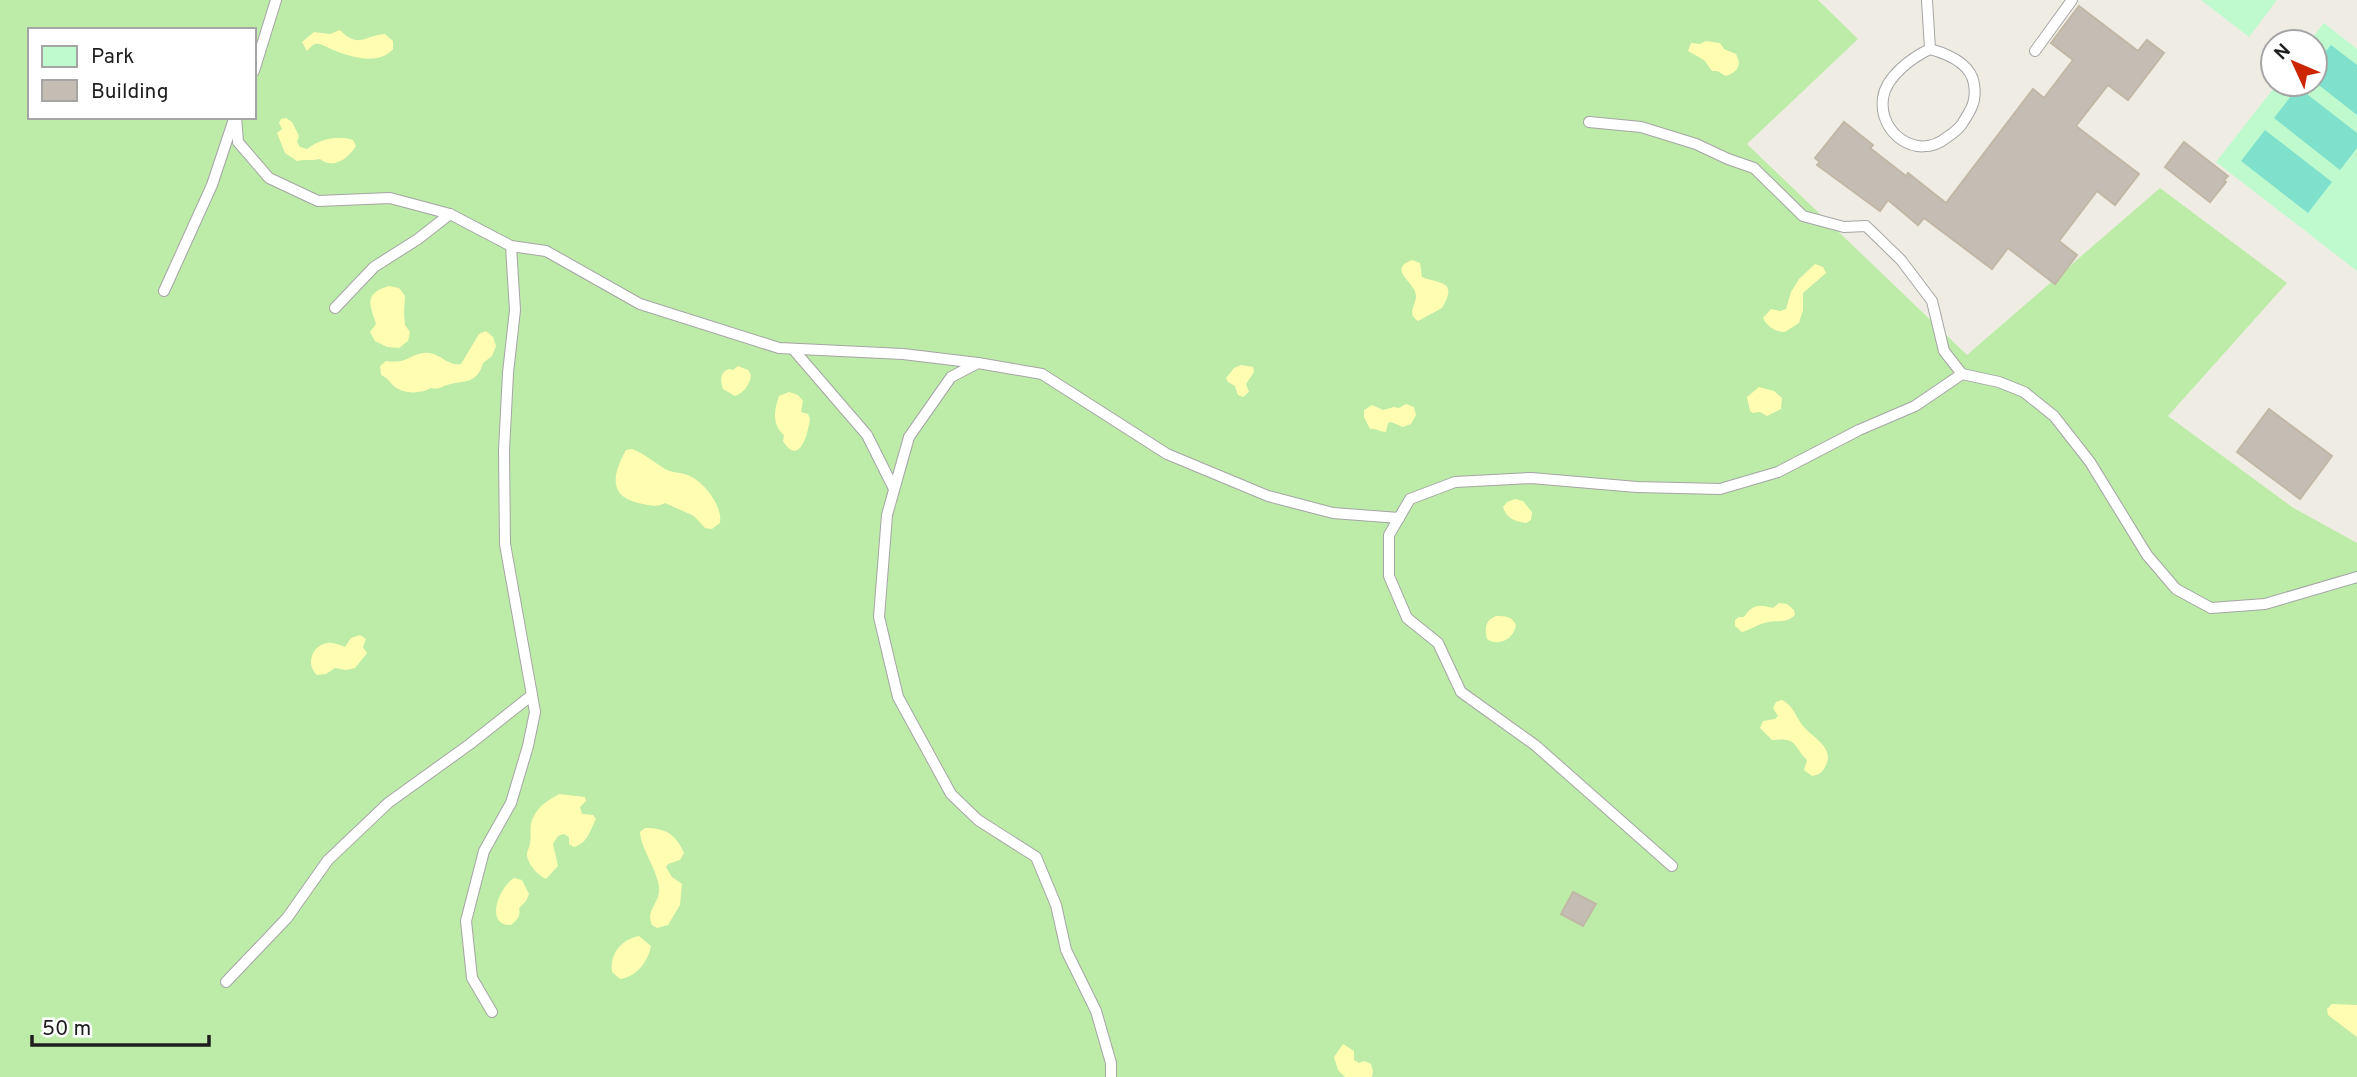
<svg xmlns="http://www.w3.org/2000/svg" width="2357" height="1077" viewBox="0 0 2357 1077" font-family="Overpass,sans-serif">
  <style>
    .grass { fill: #bdeba8; fill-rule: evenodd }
    .sand { fill: #fffdb2 }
    .park { fill: #bffacf }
    .pitch { fill: #7fe0cc }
    .building { fill: #c4bdb3; stroke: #c1b7a5; stroke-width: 2 }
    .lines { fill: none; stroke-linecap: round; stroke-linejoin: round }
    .lane-casing { stroke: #a5a5a5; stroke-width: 12 }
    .lane { stroke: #fff; stroke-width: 10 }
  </style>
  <rect width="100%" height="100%" fill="#efede3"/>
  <path class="grass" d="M0,0H1818L1858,39L1747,144L1967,355L2160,188L2287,283L2168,416L2292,507L2357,543V1077H0ZM30,30H254V117H30Z"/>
  <g class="sand">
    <path d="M340,30C359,49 363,36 385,34L393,41V49C379,66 349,57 331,49C326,47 321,43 315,44C312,45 309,49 307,51L302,42L314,32L330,34Z"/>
    <path d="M1706,41L1720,43L1724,49L1736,54C1742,65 1738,72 1726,76L1717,71H1712L1704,60L1688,51L1691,43L1700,44Z"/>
    <path d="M286,118L292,122L299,136L297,142L300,147L307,149C320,139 337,135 353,140L356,146C349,158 333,170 320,159C312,161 303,159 297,161L285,153L277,133L282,129L279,123L281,119Z"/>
    <path d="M1412,260L1420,263L1422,277C1439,284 1459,280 1442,308L1418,321C1406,313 1416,306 1416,296C1416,282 1386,270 1412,260Z"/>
    <path d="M1815,264L1823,267L1826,273L1803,293V310L1799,323L1785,332C1776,332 1767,327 1763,318L1771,309L1780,311L1786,309L1791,292L1799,279Z"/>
    <path d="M389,286L399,288L405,296L404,312L405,325L410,332L408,341L399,348L387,347L375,341L370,332L376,324C370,304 363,294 389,286Z"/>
    <path d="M486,331L493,337L496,346L492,356L483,363C477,385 463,380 447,385C440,387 439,390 431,388C421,394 404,394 395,387C389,382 388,378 381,375L380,366L386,361C408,364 408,355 424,353C439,351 447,367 461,364L479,334Z"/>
    <path d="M1241,365L1253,367L1254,372L1246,384L1249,392L1243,397L1238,395L1235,386L1228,382L1226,378L1234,368Z"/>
    <path d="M738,366L748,370L751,375C750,384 744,393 735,396L723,389C720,380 720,372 729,369L733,370Z"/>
    <path d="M1759,387L1774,391L1782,398L1781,409L1767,416L1760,412L1753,413L1750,411L1747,397Z"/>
    <path d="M789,392L798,395L803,401L801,412L808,414L810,419C808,432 800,468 783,441L784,435C772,425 774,410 779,396Z"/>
    <path d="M1406,404L1414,407L1416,415L1411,424L1403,427L1391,422L1388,423L1386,432C1379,432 1376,428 1370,429L1364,417V410L1372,405L1383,410L1394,407L1399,408Z"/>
    <path d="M632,449C645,454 654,462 665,469C672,473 679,472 687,475C703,480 723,506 720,523L712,529L705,528L694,516L665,503C658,507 652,506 643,504C609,498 611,477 626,450Z"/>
    <path d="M1515,499L1523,501L1532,512L1531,520L1526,523C1514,521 1507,519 1503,507L1507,502Z"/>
    <path d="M1779,603L1787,604L1794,610L1795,615C1785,624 1779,620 1769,622C1759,623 1751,630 1742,632L1735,626V620L1739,617H1744C1752,604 1760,604 1773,608Z"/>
    <path d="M1496,616C1506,616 1511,616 1516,625C1514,639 1498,647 1487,639C1484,627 1486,620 1496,616Z"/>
    <path d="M360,635L366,639L363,647L367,653L355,668L346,670L335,668L326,674L317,675C306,665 311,646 327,643C333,642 340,645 345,647L351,638Z"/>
    <path d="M1782,700C1794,706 1795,716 1803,726C1813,738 1836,748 1825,767C1822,773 1818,775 1812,776L1804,770L1807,760C1793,746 1798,737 1772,740L1760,728L1763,721L1775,719L1778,716L1773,708L1776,702Z"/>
    <path d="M559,794L585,797L586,801L580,807L582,814L593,815L596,819C590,830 588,843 574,847L569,844V837L564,834L558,836L553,844L558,866L546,879C538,875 527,864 527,854C527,850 530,847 530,843C532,833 528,826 534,816C539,805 549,800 559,794Z"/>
    <path d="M645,828C667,828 676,835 684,853L680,860L668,864L666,867L672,877L682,884L680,905L668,925L657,928L652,925C645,909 661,903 659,887C657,869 641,849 640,832Z"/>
    <path d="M514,878L522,880L529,894L526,901L519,908C521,916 517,920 511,925C484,926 499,887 514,878Z"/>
    <path d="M639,936L651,946C648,962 636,977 620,979L612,972C609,954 622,939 639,936Z"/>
    <path d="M2332,1004L2357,1005V1037L2328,1015L2327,1009Z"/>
    <path d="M1343,1044L1354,1051V1060L1359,1063L1364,1061L1371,1064L1373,1071L1372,1077H1345L1338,1070L1334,1057Z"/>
  </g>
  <g class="park">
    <path d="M2201,0H2277L2249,37Z"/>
    <path d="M2324,23L2357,49V271L2216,162L2277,84H2315V42H2309Z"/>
  </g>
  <g class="pitch">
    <path d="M2331,45L2357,65V115L2315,82V64Z"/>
    <path d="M2298,87L2357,133V148L2340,170L2274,118Z"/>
    <path d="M2265,130L2332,182L2308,213L2241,161Z"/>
  </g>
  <g class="building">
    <path d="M2079,6L2138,51L2147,40L2164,53L2128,100L2108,85L2076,126L2139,174L2115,205L2097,191L2059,241L2077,255L2055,284L2008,248L1992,269L1924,218L1918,225L1888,200L1880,211L1817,165L1820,162L1815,158L1844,122L1873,145L1870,148L1906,176L1908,173L1946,203L2033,89L2044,98L2073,60L2051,43Z"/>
    <path d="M2184,142L2228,176L2224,180L2226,182L2210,202L2165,167Z"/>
    <path d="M2269,409L2332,456L2300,499L2237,452Z"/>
    <path d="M1573,892L1596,904L1583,926L1561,914Z"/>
  </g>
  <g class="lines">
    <defs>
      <g id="lane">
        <path d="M1927,0L1930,49"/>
        <path d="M1930,49C1948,54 1971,64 1974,84C1977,101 1971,110 1962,124C1958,130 1952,134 1946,138C1917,161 1878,133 1883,98C1886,76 1913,57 1930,49Z"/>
        <path d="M2035,51L2072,0"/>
        <path d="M254,71L276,0"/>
        <path d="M236,117L238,142L269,178L318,201L390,198L450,214L511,246L546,251L640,304L779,348L903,354L978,363"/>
        <path d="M1589,122L1641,127L1696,144L1728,159L1754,168L1803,216L1844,227L1866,226L1901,260L1932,301L1944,351L1962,374L1999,382L2024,392L2054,416L2090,462L2147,555L2176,589L2211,608L2265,604L2357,577"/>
        <path d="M164,291L212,185L234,119"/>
        <path d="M335,308L374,267L418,239L450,214"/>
        <path d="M793,349L867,435L894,489"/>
        <path d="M1672,866L1535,745L1461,692L1438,643L1407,618L1389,576V535L1410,499L1455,482L1531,478L1637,487L1720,489L1778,472L1859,430L1915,406L1962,374"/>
        <path d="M226,982L287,918L328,860L388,803L470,744L532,695"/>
        <path d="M492,1012L472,978L466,921L484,851L511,803L528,746L535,712L505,544L504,450L508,373L515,310L511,246"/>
        <path d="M1111,1077V1063L1096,1011L1066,950L1056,905L1036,857L978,820L951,794L898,697L879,617L887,515L909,437L951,377L978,363L1042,374L1167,454L1268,496L1333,513L1399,518"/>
      </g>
    </defs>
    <use href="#lane" class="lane-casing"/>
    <use href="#lane" class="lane"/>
  </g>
  <rect x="28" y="28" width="228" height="91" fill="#ffffff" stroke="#a5a5a5" stroke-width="2"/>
  <rect x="42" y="46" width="35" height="21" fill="#bffacf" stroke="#a5a5a5" stroke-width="2"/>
  <text x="91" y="63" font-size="21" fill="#1e1e1e">Park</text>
  <rect x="42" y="80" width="35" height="21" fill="#c4bdb3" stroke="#a5a5a5" stroke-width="2"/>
  <text x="91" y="98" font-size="21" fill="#1e1e1e">Building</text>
  <g transform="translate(2294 63) rotate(314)"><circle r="33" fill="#ffffff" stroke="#a5a5a5" stroke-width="2"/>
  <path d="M0-5L12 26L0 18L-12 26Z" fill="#cc2500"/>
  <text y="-10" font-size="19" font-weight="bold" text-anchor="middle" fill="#1e1e1e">N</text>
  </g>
  <path d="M32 1035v10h177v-10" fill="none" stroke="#1e1e1e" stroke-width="3.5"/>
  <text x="42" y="1035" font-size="21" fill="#1e1e1e" stroke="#ffffff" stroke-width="5" paint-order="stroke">50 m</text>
</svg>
